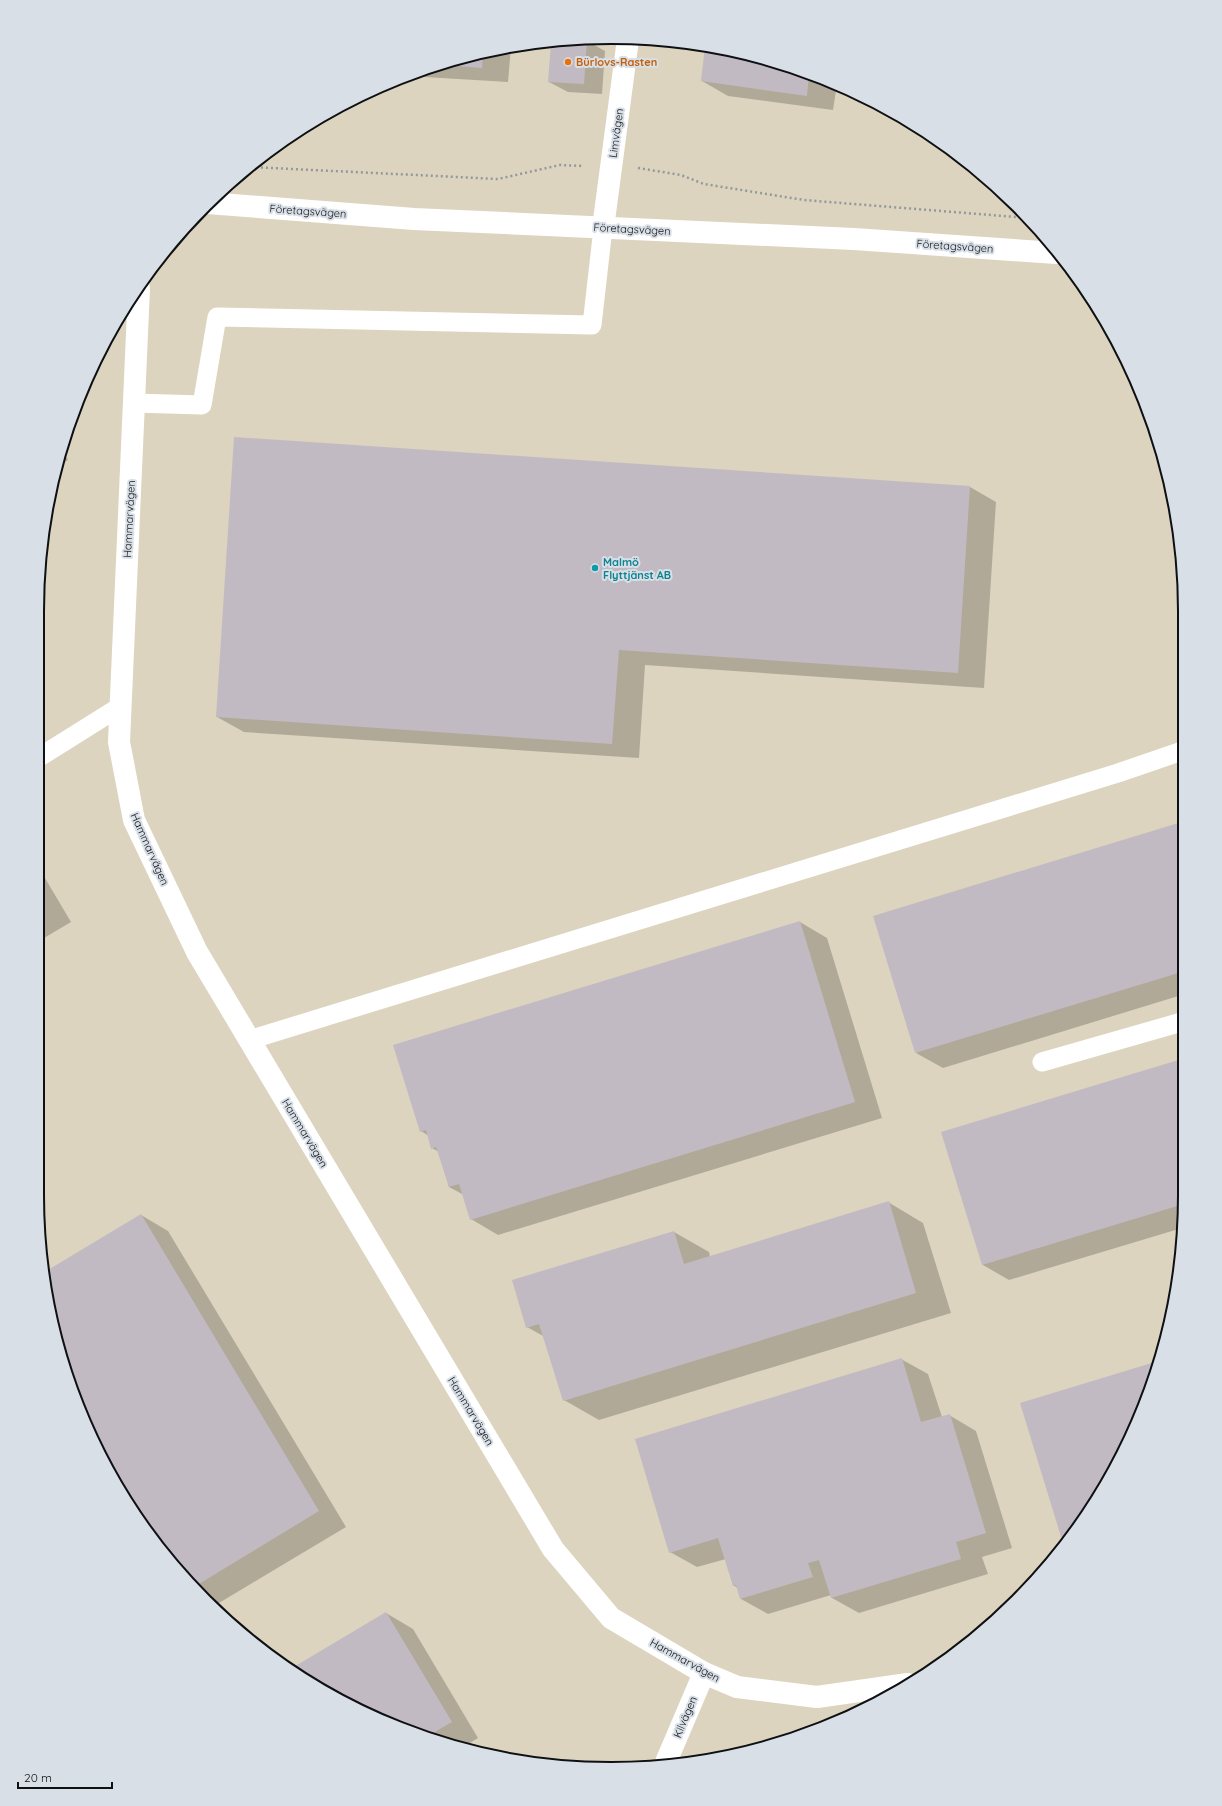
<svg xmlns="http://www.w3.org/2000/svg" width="1222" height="1806" viewBox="0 0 1222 1806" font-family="Quicksand,sans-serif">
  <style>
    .industrial { fill: #dcd4bf }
    .shadow { fill: #0003 }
    .building { fill: #c2bac2 }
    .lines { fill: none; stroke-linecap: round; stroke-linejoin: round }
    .path { stroke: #93989e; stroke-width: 2.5; stroke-dasharray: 2 3; stroke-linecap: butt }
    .service { stroke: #fff; stroke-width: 19 }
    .minor { stroke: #fff; stroke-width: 22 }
    .food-dot { fill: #e8710a; stroke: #d8dfe7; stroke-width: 1.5 }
    .culture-dot { fill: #0f9aa8; stroke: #d8dfe7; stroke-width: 1.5 }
    .labels { text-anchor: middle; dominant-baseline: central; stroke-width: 4; stroke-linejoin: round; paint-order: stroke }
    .food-label { font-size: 11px; font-weight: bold; fill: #c56008; stroke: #d8dfe7; text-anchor: start }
    .street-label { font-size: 11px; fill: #0e1013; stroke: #d8dfe7 }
    .culture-label { font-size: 11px; font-weight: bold; fill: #0d838f; stroke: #d8dfe7; text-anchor: start }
    .rim { fill: none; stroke: #0e1013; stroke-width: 2 }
  </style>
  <rect width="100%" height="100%" fill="#d8dfe7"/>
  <path class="industrial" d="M611,37L723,48L830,81L930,134L1017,205L1088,292L1141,391L1174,499L1185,611V1195L1174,1307L1126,1449L1067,1544L1017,1601L898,1692L830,1725L723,1758L573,1768L463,1749L392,1725L261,1650L180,1574L134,1514L67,1379L42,1270L37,611L48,499L96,357L155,262L205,205L292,134L391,81L499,48Z"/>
  <g class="shadow">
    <path d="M577,40L587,41L605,51L602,94L568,92L549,82L552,43Z"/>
    <path d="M511,47L508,82L408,76L499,48Z"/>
    <path d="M723,48L830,81L837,84L833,110L728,96L702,81Z"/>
    <path d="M64,453L68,460L59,465Z"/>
    <path d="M970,487L996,502L984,688L645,665L639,758L244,732L217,717Z"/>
    <path d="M1185,822V994L943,1068L916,1053Z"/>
    <path d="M39,868L71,922L39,941Z"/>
    <path d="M800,922L827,938L882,1118L498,1235L471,1219L464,1195L449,1187L439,1152L432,1148L429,1136L421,1131Z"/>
    <path d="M1185,1059V1195L1182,1228L1009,1280L983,1265L942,1133Z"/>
    <path d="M888,1202L923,1223L951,1313L599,1420L564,1400L545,1337L527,1327L674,1232L709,1252L710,1257Z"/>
    <path d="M141,1215L168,1231L346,1527L214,1606L180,1574L134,1514L67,1379L43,1274Z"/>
    <path d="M901,1359L928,1374L942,1417L949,1415L976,1431L1012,1548L982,1557L988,1574L859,1613L832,1598L831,1595L768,1614L741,1599L738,1588L733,1585L726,1559L697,1567L670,1552Z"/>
    <path d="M1155,1363L1126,1449L1068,1542L1063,1539L1022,1404Z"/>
    <path d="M386,1613L413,1629L478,1738L460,1749L392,1725L293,1669Z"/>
  </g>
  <g class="building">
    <path d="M587,40L584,84L548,82L551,43Z"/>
    <path d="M705,46L723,48L809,74L807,96L701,81Z"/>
    <path d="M483,53L482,68L444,65Z"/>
    <path d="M234,437L970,486L958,673L619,650L612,744L216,717Z"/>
    <path d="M1185,821V971L915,1053L873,916Z"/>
    <path d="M800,921L855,1102L470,1220L459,1184L449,1187L436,1147L431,1149L426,1130L420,1132L393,1045Z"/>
    <path d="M1185,1058L1184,1204L982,1265L941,1132Z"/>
    <path d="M889,1201L916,1293L563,1401L539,1324L526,1328L512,1280L674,1231L684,1264Z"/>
    <path d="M141,1214L319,1511L194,1587L180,1574L134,1514L67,1379L43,1273Z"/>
    <path d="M902,1358L921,1422L950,1414L986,1533L956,1542L961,1559L831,1598L819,1560L808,1563L813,1577L740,1599L736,1585L733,1586L718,1538L669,1553L635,1439Z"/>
    <path d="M1155,1362L1126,1449L1071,1537L1062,1540L1020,1403Z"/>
    <path d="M386,1612L452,1722L426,1737L392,1725L292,1668Z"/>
  </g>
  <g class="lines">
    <g class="path">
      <path d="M251,167L498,179L560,165L583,166"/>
      <path d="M638,168L681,175L704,184L804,200L1028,218"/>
    </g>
    <g class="service">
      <path d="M134,403L202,405L217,317L592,325L603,228"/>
      <path d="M38,758L121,706"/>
      <path d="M249,1040L1118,773L1185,750"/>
      <path d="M1042,1062L1185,1021"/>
    </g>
    <g class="minor">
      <path d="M207,203L414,219L854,239L1056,253"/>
      <path d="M603,228L628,39"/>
      <path d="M139,288L119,742L134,820L197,952L553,1549L611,1618L704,1673L737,1687L817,1697L908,1684"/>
      <path d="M666,1762L704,1673"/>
    </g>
  </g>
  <circle class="food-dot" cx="568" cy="62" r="4"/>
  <circle class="culture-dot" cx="595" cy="568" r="4"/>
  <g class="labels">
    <g class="food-label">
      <text x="576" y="62">Bürlovs-Rasten</text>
    </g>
    <g class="street-label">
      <text transform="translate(616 133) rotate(-82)">Limvägen</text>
      <text transform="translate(308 211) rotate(4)">Företagsvägen</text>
      <text transform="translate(632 229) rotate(3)">Företagsvägen</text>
      <text transform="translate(955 246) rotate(4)">Företagsvägen</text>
      <text transform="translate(129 519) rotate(-87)">Hammarvägen</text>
      <text transform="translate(150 849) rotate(66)">Hammarvägen</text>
      <text transform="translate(305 1133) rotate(59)">Hammarvägen</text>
      <text transform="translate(471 1411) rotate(59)">Hammarvägen</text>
      <text transform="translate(685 1660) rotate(29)">Hammarvägen</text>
      <text transform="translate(685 1717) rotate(-67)">Kilvägen</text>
    </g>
    <g class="culture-label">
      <text x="603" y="562">Malmö<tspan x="603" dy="13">Flyttjänst AB</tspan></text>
    </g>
  </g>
  <path d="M0 0H1222V1806H0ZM611 44H611A567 567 0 0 1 1178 611V1195A567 567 0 0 1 611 1762H611A567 567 0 0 1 44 1195V611A567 567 0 0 1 611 44Z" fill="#d8dfe7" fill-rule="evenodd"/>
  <path class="rim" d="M611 44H611A567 567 0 0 1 1178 611V1195A567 567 0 0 1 611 1762H611A567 567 0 0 1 44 1195V611A567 567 0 0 1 611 44Z"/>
  <path d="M18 1782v6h94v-6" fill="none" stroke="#0e1013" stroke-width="2"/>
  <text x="24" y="1782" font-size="12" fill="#0e1013" stroke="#d8dfe7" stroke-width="3" paint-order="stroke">20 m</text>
</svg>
